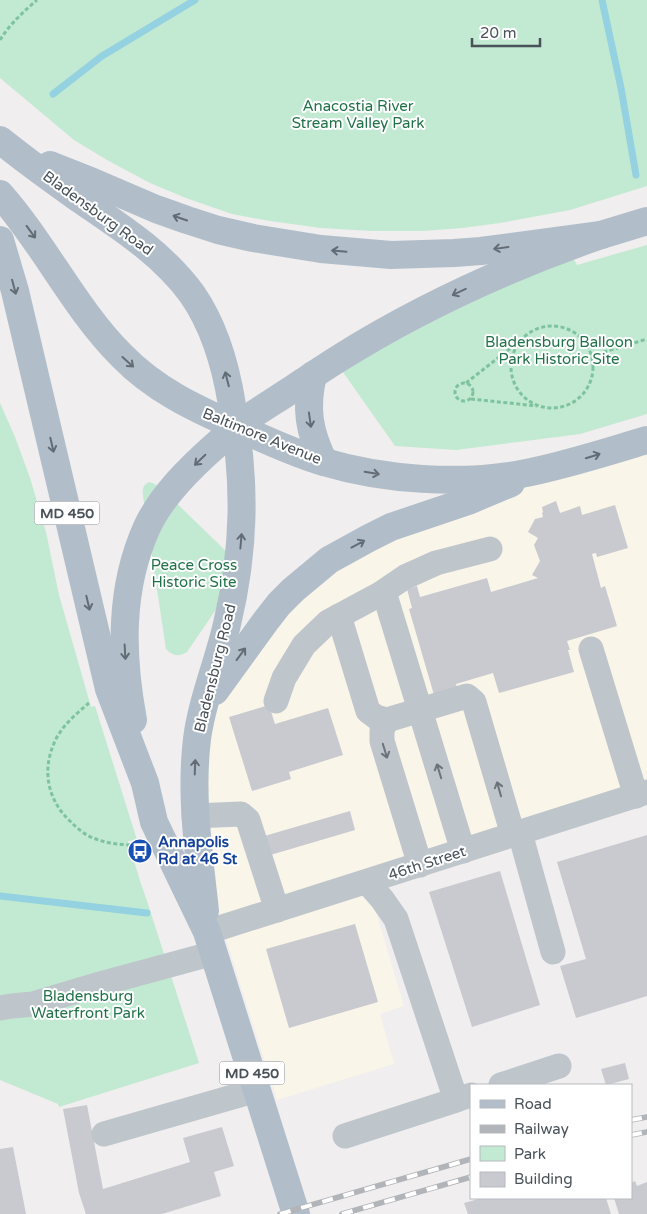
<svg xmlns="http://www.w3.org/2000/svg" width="647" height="1214" viewBox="0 0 647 1214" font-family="'Varela Round',sans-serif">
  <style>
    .commercial { fill: #f9f5e9 }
    .green { fill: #c2e9d1 }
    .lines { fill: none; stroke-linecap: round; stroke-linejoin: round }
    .stream { stroke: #94d1e1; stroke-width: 7 }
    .building { fill: #c9cad0 }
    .path { stroke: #7ec3a0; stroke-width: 3; stroke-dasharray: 4 2.5; stroke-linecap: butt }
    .minor { stroke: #bec5cb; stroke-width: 25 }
    .major { stroke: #b1beca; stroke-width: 28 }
    .rail-casing { stroke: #b1b4b8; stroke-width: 5.5 }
    .rail { stroke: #fff; stroke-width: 4; stroke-dasharray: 11; stroke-linecap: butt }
    .oneway { stroke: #636c75 }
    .oneway2 { stroke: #6c747b }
    .labels { text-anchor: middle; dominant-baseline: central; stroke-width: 4; stroke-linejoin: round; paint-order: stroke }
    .shield { fill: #fff; stroke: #80858b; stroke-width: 1 }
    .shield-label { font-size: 14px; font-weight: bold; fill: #495159 }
    .park-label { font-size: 15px; fill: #227249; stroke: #fff }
    .street-label { font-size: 15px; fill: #495159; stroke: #fff }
    .transit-label { font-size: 15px; font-weight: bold; fill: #164399; stroke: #fff; text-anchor: start }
  </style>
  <rect width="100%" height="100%" fill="#f0eeee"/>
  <path class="commercial" d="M647,440V792L367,882L404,1006L380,1014L394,1064L277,1100L201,860L200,735L252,640L330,560Z"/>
  <g class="green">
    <path d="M0,0H647V186L570,210L500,223L462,228L423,231H372L321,228L270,221L232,214L186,198L150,183L107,160L74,140L0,78Z"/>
    <path d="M647,245V414L580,434L456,450L395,446L338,365L570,252L577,265Z"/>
    <path d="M0,403L15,437L30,478L46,532L59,595L91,707L95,706L137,840L128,841L141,884L146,898L199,1063L59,1107L58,1104L0,1080Z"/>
    <path d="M149,482L155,484L165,492L234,559L236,580L187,652C179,657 172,656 166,649L144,503C143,495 140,486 149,482Z"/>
  </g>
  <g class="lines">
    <g class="stream">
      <path d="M602,0L621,88L636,175"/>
      <path d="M53,94L102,56L195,0"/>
      <path d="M0,896L147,913"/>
    </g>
  </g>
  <g class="building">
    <path d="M556,501L560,513L580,506L582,515L615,505L628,548L597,557L596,553L592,554L601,588L605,586L617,626L567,641L570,650H568L574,672L499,693L493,673L456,684L457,688L434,695L409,609L412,608L407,589L417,586L420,597L487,578L491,592L538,578L532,575L540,561L534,545L538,538L528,532L535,519L543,517L542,513L543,512L542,507Z"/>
    <path d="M269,705L275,724L328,708L343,755L289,772L291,779L252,791L229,717Z"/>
    <path d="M350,811L355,830L267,856L261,837Z"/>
    <path d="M647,835V996L576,1018L560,966L586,959L557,862Z"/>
    <path d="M500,871L540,1005L472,1027L429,892Z"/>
    <path d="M355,924L378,1002L289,1028L266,949Z"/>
    <path d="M625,1063L629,1079L606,1085L601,1069Z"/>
    <path d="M87,1105L103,1189L190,1162L183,1138L222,1127L234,1166L214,1172L221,1196L162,1214H86L79,1193L63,1109Z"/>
    <path d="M13,1147L26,1214H0V1149Z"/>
    <path d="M635,1181L637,1186L647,1182V1214H619L614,1198H631V1183Z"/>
    <path d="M482,1198H606L611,1214H468L464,1203Z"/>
  </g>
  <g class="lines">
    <g class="path">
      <path d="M0,40C10,24 23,12 37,0"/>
      <circle cx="552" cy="367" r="41"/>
      <path d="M591,356L647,339"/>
      <circle cx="464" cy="392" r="9"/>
      <path d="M466,383L521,340"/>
      <path d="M471,399L537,406"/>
      <path d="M89,703C77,713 63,725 56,739C41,769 47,800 71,822C78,829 86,836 96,839C109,844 123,845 137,845"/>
    </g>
    <g class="minor">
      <path d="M384,592L463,851"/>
      <path d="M339,616L368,711L376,717L387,720"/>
      <path d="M591,649L636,796"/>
      <path d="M276,701L284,678L304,645L328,622L380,594L405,577L436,563L490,549"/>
      <path d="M194,816L241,814L248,820L277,910"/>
      <path d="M520,833L553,952"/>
      <path d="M420,865L382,741V730L387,720L467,696L474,702L513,835"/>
      <path d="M367,882L382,899L396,919L456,1100L471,1095"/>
      <path d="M207,932L647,792"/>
      <path d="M0,1008L12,1006L33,1004L100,984L214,953"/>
      <path d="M501,1085L559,1066"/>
      <path d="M104,1134L257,1090"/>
      <path d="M345,1136L456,1100"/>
    </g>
    <g class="major">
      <path d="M0,140C25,160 51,179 78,198C119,226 162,253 192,294C215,327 226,367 232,405C246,481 245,549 227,624C218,663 202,700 197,739C190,797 199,854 205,911"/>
      <path d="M50,165L93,182L156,209L187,220L218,230L253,238L321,249L391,255L454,253L481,251L601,235L647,221"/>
      <path d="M0,194C45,245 74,308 122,356C154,389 194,408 235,426C264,439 293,453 324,462C384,480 460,485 521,474C564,466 606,452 647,440"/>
      <path d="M0,240L15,291L109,689L145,783L154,822L207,932L296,1214"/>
      <path d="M313,375C305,408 309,432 324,462"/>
      <path d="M215,691L265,622L279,604L293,590L329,560L369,538L391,527L468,501L511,483"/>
      <path d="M133,720C121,655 119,589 147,527C162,495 191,467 217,444C224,438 230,431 237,426C254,413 273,402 291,390C306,380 322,369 338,359C421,307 509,267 601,235"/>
    </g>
    <defs>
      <g id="rail">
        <path d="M631,1120L647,1117"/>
        <path d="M631,1135L647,1132"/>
        <path d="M280,1214L471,1159"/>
        <path d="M342,1214L471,1177"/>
      </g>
    </defs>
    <use href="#rail" class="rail-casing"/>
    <use href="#rail" class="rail"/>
  </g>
  <defs><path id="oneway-shaft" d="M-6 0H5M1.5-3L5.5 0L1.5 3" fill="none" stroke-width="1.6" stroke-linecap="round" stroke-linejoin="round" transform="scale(1.25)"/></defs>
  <g class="oneway">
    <use href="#oneway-shaft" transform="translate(180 218) rotate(-161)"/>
    <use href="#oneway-shaft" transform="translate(31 232) rotate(54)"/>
    <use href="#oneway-shaft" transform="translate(501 248) rotate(172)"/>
    <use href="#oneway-shaft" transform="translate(339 251) rotate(-175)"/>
    <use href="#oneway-shaft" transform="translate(14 287) rotate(75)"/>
    <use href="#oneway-shaft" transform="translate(459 292) rotate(155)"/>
    <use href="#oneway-shaft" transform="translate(128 362) rotate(42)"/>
    <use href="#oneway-shaft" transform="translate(227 379) rotate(-104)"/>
    <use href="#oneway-shaft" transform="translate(310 420) rotate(82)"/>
    <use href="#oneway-shaft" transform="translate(52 445) rotate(77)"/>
    <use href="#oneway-shaft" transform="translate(593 456) rotate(-17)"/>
    <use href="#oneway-shaft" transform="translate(200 460) rotate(136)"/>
    <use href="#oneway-shaft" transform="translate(372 473) rotate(10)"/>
    <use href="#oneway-shaft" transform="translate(241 541) rotate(-85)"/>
    <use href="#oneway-shaft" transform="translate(358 544) rotate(-28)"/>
    <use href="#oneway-shaft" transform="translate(88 603) rotate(77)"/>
    <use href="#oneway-shaft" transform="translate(125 652) rotate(87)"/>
    <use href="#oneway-shaft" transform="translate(241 654) rotate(-54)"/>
    <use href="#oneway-shaft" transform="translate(195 767) rotate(-88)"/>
  </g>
  <g class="oneway2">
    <use href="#oneway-shaft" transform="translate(385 751) rotate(73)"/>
    <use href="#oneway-shaft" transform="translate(439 771) rotate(-107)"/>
    <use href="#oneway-shaft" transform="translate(499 789) rotate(-106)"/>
  </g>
  <defs>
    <symbol id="bus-disc" viewBox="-11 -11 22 22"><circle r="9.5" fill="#1a4fb4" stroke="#fff"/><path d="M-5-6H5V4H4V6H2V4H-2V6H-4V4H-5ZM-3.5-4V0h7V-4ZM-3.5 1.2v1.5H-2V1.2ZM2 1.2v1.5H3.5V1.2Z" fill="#fff"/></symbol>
  </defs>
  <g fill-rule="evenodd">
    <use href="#bus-disc" x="126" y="837" width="28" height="28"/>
  </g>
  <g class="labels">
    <g class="shield">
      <rect x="34.5" y="501.5" width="65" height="23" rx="4"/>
      <rect x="219.5" y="1061.5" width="65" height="23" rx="4"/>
    </g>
    <g class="shield-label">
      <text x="67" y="513">MD 450</text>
      <text x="252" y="1073">MD 450</text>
    </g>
    <g class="park-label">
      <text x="358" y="106">Anacostia River<tspan x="358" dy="17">Stream Valley Park</tspan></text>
      <text x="559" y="342">Bladensburg Balloon<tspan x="559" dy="17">Park Historic Site</tspan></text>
      <text x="194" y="565">Peace Cross<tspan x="194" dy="17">Historic Site</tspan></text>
      <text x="88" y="996">Bladensburg<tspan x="88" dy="17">Waterfront Park</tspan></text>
    </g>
    <g class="street-label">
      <text transform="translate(98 213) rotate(36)">Bladensburg Road</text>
      <text transform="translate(262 436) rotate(22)">Baltimore Avenue</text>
      <text transform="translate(215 668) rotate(-76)">Bladensburg Road</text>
      <text transform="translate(427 863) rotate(-18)">46th Street</text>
    </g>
    <g class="transit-label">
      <text x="158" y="842">Annapolis<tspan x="158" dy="17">Rd at 46 St</tspan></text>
    </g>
  </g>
  <rect x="470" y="1084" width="162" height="115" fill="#ffffff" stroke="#b6b9bd"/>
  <rect x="480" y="1100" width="25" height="8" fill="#b1beca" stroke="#b6b9bd"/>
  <text x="514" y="1109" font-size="15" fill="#495159">Road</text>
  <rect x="480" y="1125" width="25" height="8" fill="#b1b4b8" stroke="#b6b9bd"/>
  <text x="514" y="1134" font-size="15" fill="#495159">Railway</text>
  <rect x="480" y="1146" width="25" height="15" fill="#c2e9d1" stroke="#b6b9bd"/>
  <text x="514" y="1159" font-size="15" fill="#495159">Park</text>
  <rect x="480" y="1172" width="25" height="15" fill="#c9cad0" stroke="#b6b9bd"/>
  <text x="514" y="1184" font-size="15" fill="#495159">Building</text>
  <path d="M472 38v8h68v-8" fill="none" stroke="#495159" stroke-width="2.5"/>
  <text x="480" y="38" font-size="15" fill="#495159" stroke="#ffffff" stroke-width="4" paint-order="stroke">20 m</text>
</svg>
